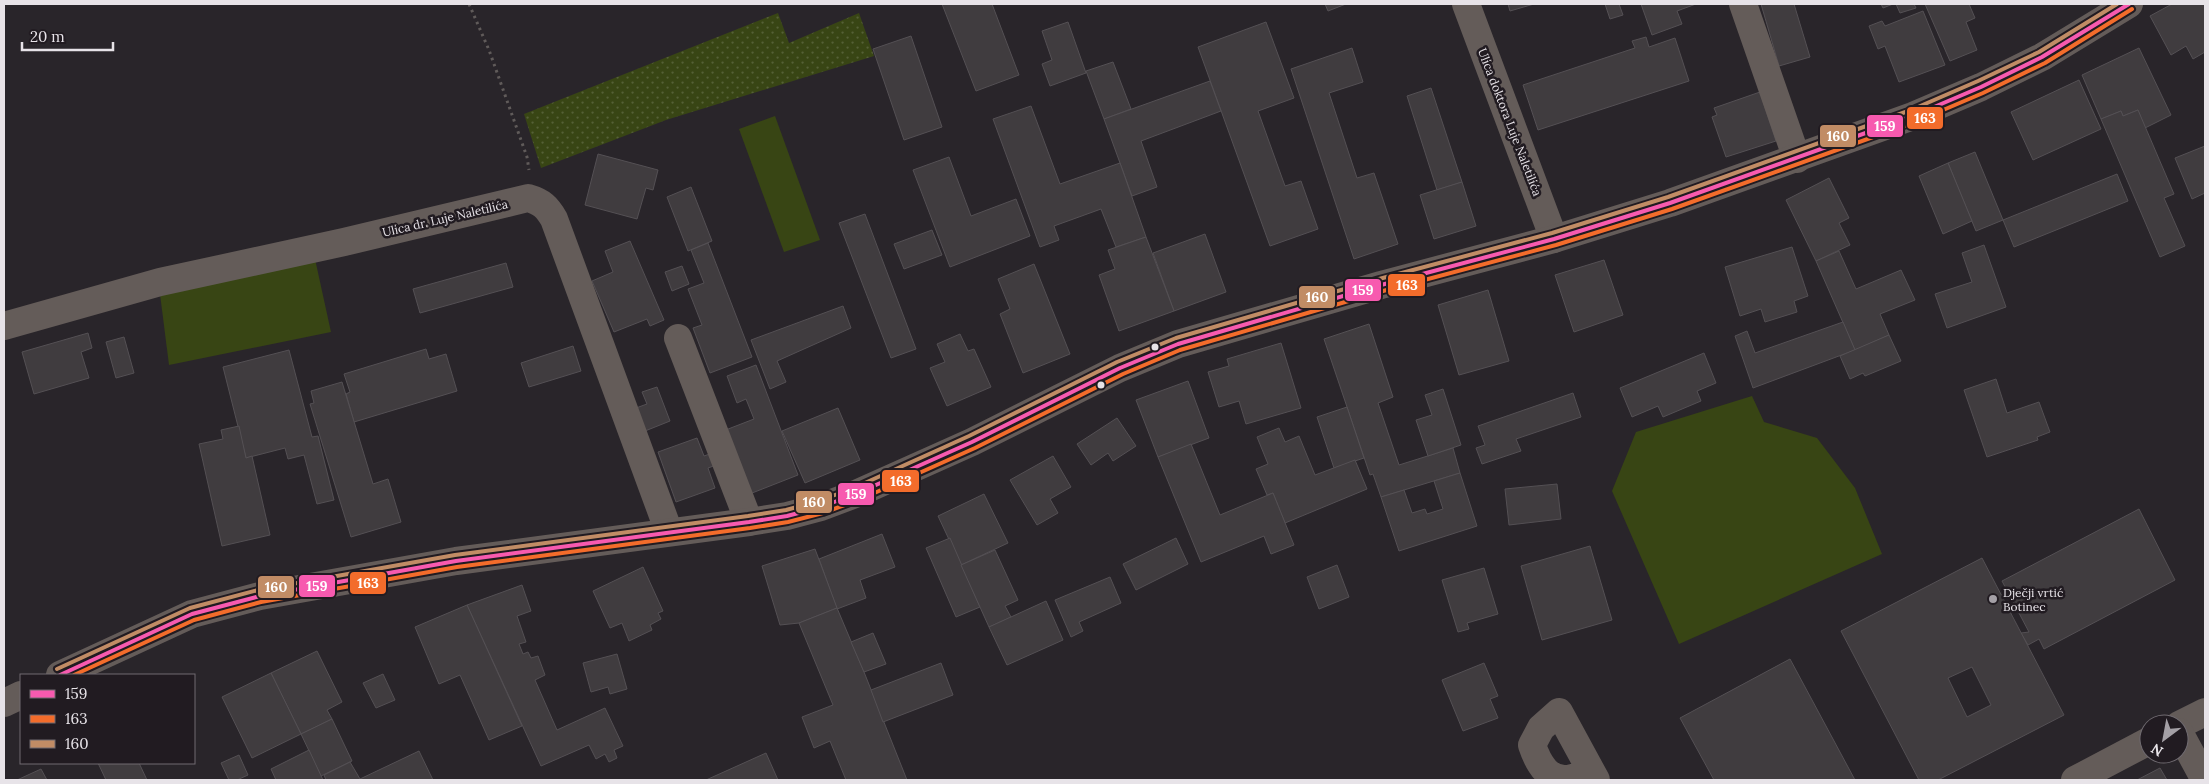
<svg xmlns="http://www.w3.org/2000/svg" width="2209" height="784" viewBox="0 0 2209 784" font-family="Lora,serif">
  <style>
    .grass { fill: url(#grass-dots) }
    .garden { fill: #384514 }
    .building { fill: #403c3f; stroke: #545054; fill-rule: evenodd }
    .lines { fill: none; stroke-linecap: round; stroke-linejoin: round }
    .path { stroke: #605b5a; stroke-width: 3; stroke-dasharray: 2.5 4; stroke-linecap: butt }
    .minor { stroke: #645c59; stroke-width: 28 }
    .bus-1-casing { stroke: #211b21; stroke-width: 8 }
    .bus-2-casing { stroke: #211b21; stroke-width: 8 }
    .bus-3-casing { stroke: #211b21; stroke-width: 8 }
    .bus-1 { stroke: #f75aaf; stroke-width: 4 }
    .bus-2 { stroke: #f36c2b; stroke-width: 4 }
    .bus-3 { stroke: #c18c65; stroke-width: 4 }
    .bus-dot { fill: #e7e3e8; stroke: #211b21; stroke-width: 2 }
    .poi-dot { fill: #a4a0a6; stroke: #211b21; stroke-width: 2 }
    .labels { text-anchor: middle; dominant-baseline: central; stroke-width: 5; stroke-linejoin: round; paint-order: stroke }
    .street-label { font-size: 12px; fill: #e7e3e8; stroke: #211b21 }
    .poi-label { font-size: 12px; fill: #e7e3e8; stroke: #211b21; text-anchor: start }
    .line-badge { stroke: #211b21; stroke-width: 2 }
    .badge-label { font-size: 14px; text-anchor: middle; font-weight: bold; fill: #fff }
  </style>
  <defs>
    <pattern id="grass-dots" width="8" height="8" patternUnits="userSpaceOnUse" patternTransform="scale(1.25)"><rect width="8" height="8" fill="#384514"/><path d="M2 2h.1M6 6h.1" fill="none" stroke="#556036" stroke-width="1.8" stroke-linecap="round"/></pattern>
  </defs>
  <rect width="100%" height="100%" fill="#29252a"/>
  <path class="grass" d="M778,13L789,43L859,13L874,56L666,120L541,168L524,114Z"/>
  <g class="garden">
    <path d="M775,116L820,240L784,252L739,129Z"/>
    <path d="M315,259L331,332L169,365L160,294Z"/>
    <path d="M1752,396L1764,422L1817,438L1855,488L1882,554L1679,644L1612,491L1636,432Z"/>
  </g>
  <g class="building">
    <path d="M942,4H992L1019,75L976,91Z"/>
    <path d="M1325,4H1346L1328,11Z"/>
    <path d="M1508,4H1534L1510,11Z"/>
    <path d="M1605,4H1619L1623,15L1610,19Z"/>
    <path d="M1641,4H1696L1677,11L1682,24L1652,35Z"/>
    <path d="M1761,4H1794L1810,57L1779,66Z"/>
    <path d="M1881,4H1893L1883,8Z"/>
    <path d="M1896,4H1914L1916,8L1900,13Z"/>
    <path d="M1925,4H1969L1975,18L1966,22L1977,50L1950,61Z"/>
    <path d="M2172,4H2205V52L2193,59L2186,46L2171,55L2150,16Z"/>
    <path d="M1923,11L1945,65L1899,82L1885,46L1878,49L1869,26L1882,21L1885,26Z"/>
    <path d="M1068,22L1086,73L1050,86L1042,64L1052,60L1042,31Z"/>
    <path d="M1266,22L1294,98L1258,111L1285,186L1301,181L1318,229L1270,246L1198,47Z"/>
    <path d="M911,36L942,127L904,140L873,49Z"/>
    <path d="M1646,37L1649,47L1675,38L1689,81L1538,130L1523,85L1635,48L1632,41Z"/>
    <path d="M1352,48L1363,82L1329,93L1357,178L1374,173L1398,244L1354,259L1291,69Z"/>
    <path d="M2139,48L2171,115L2145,128L2138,110L2123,116L2121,111L2101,119L2082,75Z"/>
    <path d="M1113,62L1131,109L1104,119L1086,71Z"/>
    <path d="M2079,80L2101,129L2033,160L2011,112Z"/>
    <path d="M1210,81L1221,111L1141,141L1157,187L1132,196L1104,119Z"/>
    <path d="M1431,88L1462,182L1437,190L1407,96Z"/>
    <path d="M1760,92L1776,141L1726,157L1712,117L1717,115L1714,108Z"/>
    <path d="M1031,106L1060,184L1120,163L1146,237L1116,247L1101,209L1054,226L1059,240L1040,247L993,119Z"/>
    <path d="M2138,110L2174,194L2164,198L2185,246L2160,257L2101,119L2121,111L2123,116Z"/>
    <path d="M2205,146V193L2192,199L2175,158Z"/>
    <path d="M1975,152L2003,220L1976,231L1948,163Z"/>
    <path d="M598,154L658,170L653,190L646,188L637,219L585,205Z"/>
    <path d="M949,157L971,216L1016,199L1030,236L950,267L913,170Z"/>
    <path d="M1948,163L1972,221L1943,234L1919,176Z"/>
    <path d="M2117,174L2128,201L2014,247L2003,220Z"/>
    <path d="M1829,178L1849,218L1839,223L1850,245L1816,261L1786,200Z"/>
    <path d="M1462,182L1476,226L1434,239L1420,195Z"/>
    <path d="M691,187L712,241L688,251L667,197Z"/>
    <path d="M865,214L916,349L891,358L839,223Z"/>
    <path d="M932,230L942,255L904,269L894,244Z"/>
    <path d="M1205,234L1226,292L1174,311L1153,253Z"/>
    <path d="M1146,237L1174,311L1119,331L1099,275L1115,269L1108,250Z"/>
    <path d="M630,241L664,320L650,326L647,319L614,332L592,281L613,272L605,251Z"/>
    <path d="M708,243L752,357L710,373L693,328L702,325L688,289L704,283L691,250Z"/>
    <path d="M1984,245L2006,307L1947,328L1935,294L1972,282L1962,253Z"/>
    <path d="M1792,247L1808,296L1794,301L1797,312L1765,322L1761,309L1740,316L1725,267Z"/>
    <path d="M1839,251L1856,289L1901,270L1915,300L1880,314L1889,335L1855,350L1816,261Z"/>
    <path d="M1604,260L1623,315L1574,332L1555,275Z"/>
    <path d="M506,263L513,287L420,313L413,289Z"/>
    <path d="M1034,264L1070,354L1023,373L1000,314L1010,309L998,279Z"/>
    <path d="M682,266L689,284L672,291L665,272Z"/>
    <path d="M1488,290L1509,361L1459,375L1438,305Z"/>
    <path d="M843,306L851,328L777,361L786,382L770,389L751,340Z"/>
    <path d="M1843,322L1855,350L1753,388L1735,336L1747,331L1755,353Z"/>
    <path d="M1369,324L1393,397L1378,403L1399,465L1453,448L1460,473L1381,497L1373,474L1370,475L1324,339Z"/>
    <path d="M88,333L92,348L81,352L89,378L34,394L22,352Z"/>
    <path d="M960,334L968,351L974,349L991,387L947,406L930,368L945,362L937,344Z"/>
    <path d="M1889,335L1901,361L1865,376L1863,373L1850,379L1840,356Z"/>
    <path d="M124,337L134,373L116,378L106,342Z"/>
    <path d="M1281,343L1301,408L1246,424L1239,401L1219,407L1208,372L1229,366L1227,359Z"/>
    <path d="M573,346L581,371L529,387L521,363Z"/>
    <path d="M426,349L429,359L446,354L457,391L354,422L346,394L350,392L344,374Z"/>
    <path d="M289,350L312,437L318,436L334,500L317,504L304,455L288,459L285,448L246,458L223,367Z"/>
    <path d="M1704,353L1716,383L1697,391L1701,401L1663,417L1658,406L1632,417L1620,388Z"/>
    <path d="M756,365L798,475L747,495L723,431L754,419L746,399L737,403L727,376Z"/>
    <path d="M1996,379L2007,413L2039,402L2050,432L2037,437L2038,440L1987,457L1964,390Z"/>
    <path d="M1188,381L1209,438L1158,457L1136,400Z"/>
    <path d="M342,382L373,484L388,479L401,522L351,537L310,404L314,403L311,391Z"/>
    <path d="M657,387L670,421L645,431L636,408L647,404L642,392Z"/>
    <path d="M1443,389L1461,445L1428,456L1416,420L1432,415L1425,395Z"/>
    <path d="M1573,393L1581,417L1516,439L1521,451L1482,464L1476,448L1485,445L1478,426Z"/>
    <path d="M1347,407L1364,458L1334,468L1317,417Z"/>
    <path d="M838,408L860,460L805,483L782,431Z"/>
    <path d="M1117,418L1136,446L1113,461L1108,453L1091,465L1077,444Z"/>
    <path d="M239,426L246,458L252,456L270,535L222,546L199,444L223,439L221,430Z"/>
    <path d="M1279,428L1285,442L1299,436L1315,475L1355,460L1367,489L1285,523L1273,493L1267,495L1256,469L1268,464L1257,437Z"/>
    <path d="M697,438L704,456L715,452L719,464L708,468L715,488L676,502L658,452Z"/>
    <path d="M1191,444L1220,515L1273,493L1294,545L1271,554L1264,536L1201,562L1158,457Z"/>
    <path d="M1053,456L1071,487L1050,499L1058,513L1037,525L1010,480Z"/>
    <path d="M1460,473L1477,526L1399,551L1381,497L1404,490L1412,513L1425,509L1427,514L1443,509L1434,481Z"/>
    <path d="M1557,484L1561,519L1509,525L1505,489Z"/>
    <path d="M984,494L1008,543L961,565L938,516Z"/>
    <path d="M2139,509L2175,580L2044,649L2039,639L2028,645L2021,633L2029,632L2002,581Z"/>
    <path d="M882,534L895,567L860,580L866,598L837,609L819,559Z"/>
    <path d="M950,538L980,607L956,617L926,548Z"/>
    <path d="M1176,538L1188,564L1136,590L1123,564Z"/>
    <path d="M1590,546L1612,620L1542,640L1521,566Z"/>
    <path d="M815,549L837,608L799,623L780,625L762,566Z"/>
    <path d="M995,550L1018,600L1005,606L1011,617L989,627L961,565Z"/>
    <path d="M1982,558L2064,715L1938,780H1919L1841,631ZM1972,667L1991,705L1967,717L1948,678Z"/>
    <path d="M1337,565L1349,597L1319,609L1307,577Z"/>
    <path d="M643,567L663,611L658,613L661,619L650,625L652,630L629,641L622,623L610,628L593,591Z"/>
    <path d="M1484,568L1498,614L1467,623L1469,629L1458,632L1442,580Z"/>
    <path d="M1110,577L1121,603L1079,622L1083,631L1071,637L1055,600Z"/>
    <path d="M522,585L531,611L517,616L526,642L519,644L523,654L528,652L531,658L538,656L545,675L535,680L557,730L605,708L623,746L614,750L617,758L609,762L605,754L596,759L589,745L541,766L467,605Z"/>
    <path d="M1046,601L1063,640L1007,665L989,627Z"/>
    <path d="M467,605L522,726L489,740L460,675L439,684L415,627Z"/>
    <path d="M837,608L864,672L907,780H846L830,741L814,748L802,717L833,705L799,623Z"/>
    <path d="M873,633L886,664L864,672L851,642Z"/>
    <path d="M317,651L342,702L327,710L332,719L301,734L271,673Z"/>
    <path d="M617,654L627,689L610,694L608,687L591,692L583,663Z"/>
    <path d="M1790,659L1855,780H1714L1680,718Z"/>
    <path d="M941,663L953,695L883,722L871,690Z"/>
    <path d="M1484,663L1498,696L1490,699L1498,718L1463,731L1442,680Z"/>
    <path d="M271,673L301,734L252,758L222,697Z"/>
    <path d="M383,674L395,700L376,708L363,683Z"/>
    <path d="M332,719L352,761L321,776L301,734Z"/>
    <path d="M309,750L323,780H276L271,769Z"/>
    <path d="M419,751L433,780H326L324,775L350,762L360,779Z"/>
    <path d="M766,753L778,780H706Z"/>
    <path d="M239,755L248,775L237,780H229L221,763Z"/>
    <path d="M98,763H139L147,780H106Z"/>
    <path d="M2160,768L2167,780H2137Z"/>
    <path d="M41,769L47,780H17Z"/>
  </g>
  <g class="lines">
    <path class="path" d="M469,4L489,50L527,157L529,170"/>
    <g class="minor">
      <path d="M1466,4L1554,239"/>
      <path d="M1743,4L1797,159"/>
      <path d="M4,326L160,282L344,242L528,198C542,202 547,207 554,219L669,532"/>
      <path d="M678,338L749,522"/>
      <path d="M60,675L192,614L260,596L456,561L749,522L787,516L821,507L858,493L972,442L1120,368L1178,344L1381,285L1554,239L1670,203L1913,116L1981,87L2042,57L2129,4"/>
      <path d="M4,703L21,695"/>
      <path d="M2179,725L2205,712"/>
      <path d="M2179,732L2205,780"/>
      <path d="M1590,770C1585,772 1578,777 1572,778C1549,784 1538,763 1532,745L1541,728L1559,712L1596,780"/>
      <path d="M2075,780L2149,741"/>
    </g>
    <defs>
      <path id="bus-1" d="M60,675L192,614L260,596L456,561L749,522L787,516L821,507L858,493L972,442L1120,368L1178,344L1381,285L1554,239L1670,203L1913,116L1981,87L2042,57L2129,4"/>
      <path id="bus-2" d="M74,675L194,620L261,602L457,567L750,528L788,522L823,513L861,499L975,448L1123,374L1180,350L1383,291L1556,245L1672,209L1915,122L1983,93L2045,63L2132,9"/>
      <path id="bus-3" d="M57,669L190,608L258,590L455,555L748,516L786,510L819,501L856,487L969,436L1117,362L1176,338L1379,279L1552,233L1668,197L1911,110L1978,81L2039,52L2117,4"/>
    </defs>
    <use href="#bus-1" class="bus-1-casing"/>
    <use href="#bus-2" class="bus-2-casing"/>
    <use href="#bus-3" class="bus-3-casing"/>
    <use href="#bus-1" class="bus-1"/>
    <use href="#bus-2" class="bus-2"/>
    <use href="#bus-3" class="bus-3"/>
  </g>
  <g class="bus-dot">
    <circle cx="1155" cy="347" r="4.5"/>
    <circle cx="1101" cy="385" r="4.5"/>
  </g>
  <circle class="poi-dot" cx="1993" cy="599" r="5"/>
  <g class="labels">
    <g class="street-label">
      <text transform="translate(1510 122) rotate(69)">Ulica doktora Luje Naletilića</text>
      <text transform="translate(445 218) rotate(-13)">Ulica dr. Luje Naletilića</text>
    </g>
    <g class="poi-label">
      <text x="2003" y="592">Dječji vrtić<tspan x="2003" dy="14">Botinec</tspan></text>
    </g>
  </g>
  <g class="line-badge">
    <rect x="1906" y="106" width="38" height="24" rx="5" fill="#f36c2b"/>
    <rect x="1866" y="114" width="38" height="24" rx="5" fill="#f75aaf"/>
    <rect x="1819" y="124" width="38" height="24" rx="5" fill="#c18c65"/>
    <rect x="1387" y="273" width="39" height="24" rx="5" fill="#f36c2b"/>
    <rect x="1344" y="278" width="38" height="24" rx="5" fill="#f75aaf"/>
    <rect x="1298" y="285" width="38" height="24" rx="5" fill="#c18c65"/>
    <rect x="881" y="469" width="39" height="24" rx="5" fill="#f36c2b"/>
    <rect x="837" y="482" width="38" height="24" rx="5" fill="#f75aaf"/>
    <rect x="795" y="490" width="38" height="24" rx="5" fill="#c18c65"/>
    <rect x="349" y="571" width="38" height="24" rx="5" fill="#f36c2b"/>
    <rect x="298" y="574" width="38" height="24" rx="5" fill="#f75aaf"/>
    <rect x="257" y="575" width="38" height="24" rx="5" fill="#c18c65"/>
  </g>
  <g class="badge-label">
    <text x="1925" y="123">163</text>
    <text x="1885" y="131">159</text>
    <text x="1838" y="141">160</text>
    <text x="1407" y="290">163</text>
    <text x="1363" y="295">159</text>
    <text x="1317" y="302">160</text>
    <text x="901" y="486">163</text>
    <text x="856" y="499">159</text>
    <text x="814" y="507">160</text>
    <text x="368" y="588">163</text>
    <text x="317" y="591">159</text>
    <text x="276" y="592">160</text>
  </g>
  <rect width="2209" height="784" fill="none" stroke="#e7e3e8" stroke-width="10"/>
  <rect x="20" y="674" width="175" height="90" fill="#211b21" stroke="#706b71"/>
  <rect x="30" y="690" width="25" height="8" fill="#f75aaf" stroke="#706b71"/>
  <text x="65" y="699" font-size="15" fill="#e7e3e8">159</text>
  <rect x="30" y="715" width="25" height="8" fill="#f36c2b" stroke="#706b71"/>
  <text x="65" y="724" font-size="15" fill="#e7e3e8">163</text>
  <rect x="30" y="740" width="25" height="8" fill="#c18c65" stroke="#706b71"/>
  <text x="65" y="749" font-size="15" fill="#e7e3e8">160</text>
  <g transform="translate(2164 739) rotate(212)"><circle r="24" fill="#211b21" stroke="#706b71"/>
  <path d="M0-4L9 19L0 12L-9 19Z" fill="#a4a0a6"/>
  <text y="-8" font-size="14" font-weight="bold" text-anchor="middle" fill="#e7e3e8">N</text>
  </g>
  <path d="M22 42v8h91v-8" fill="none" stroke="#e7e3e8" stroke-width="2.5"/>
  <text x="30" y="42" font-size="15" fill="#e7e3e8" stroke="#211b21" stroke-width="4" paint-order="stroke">20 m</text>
</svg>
